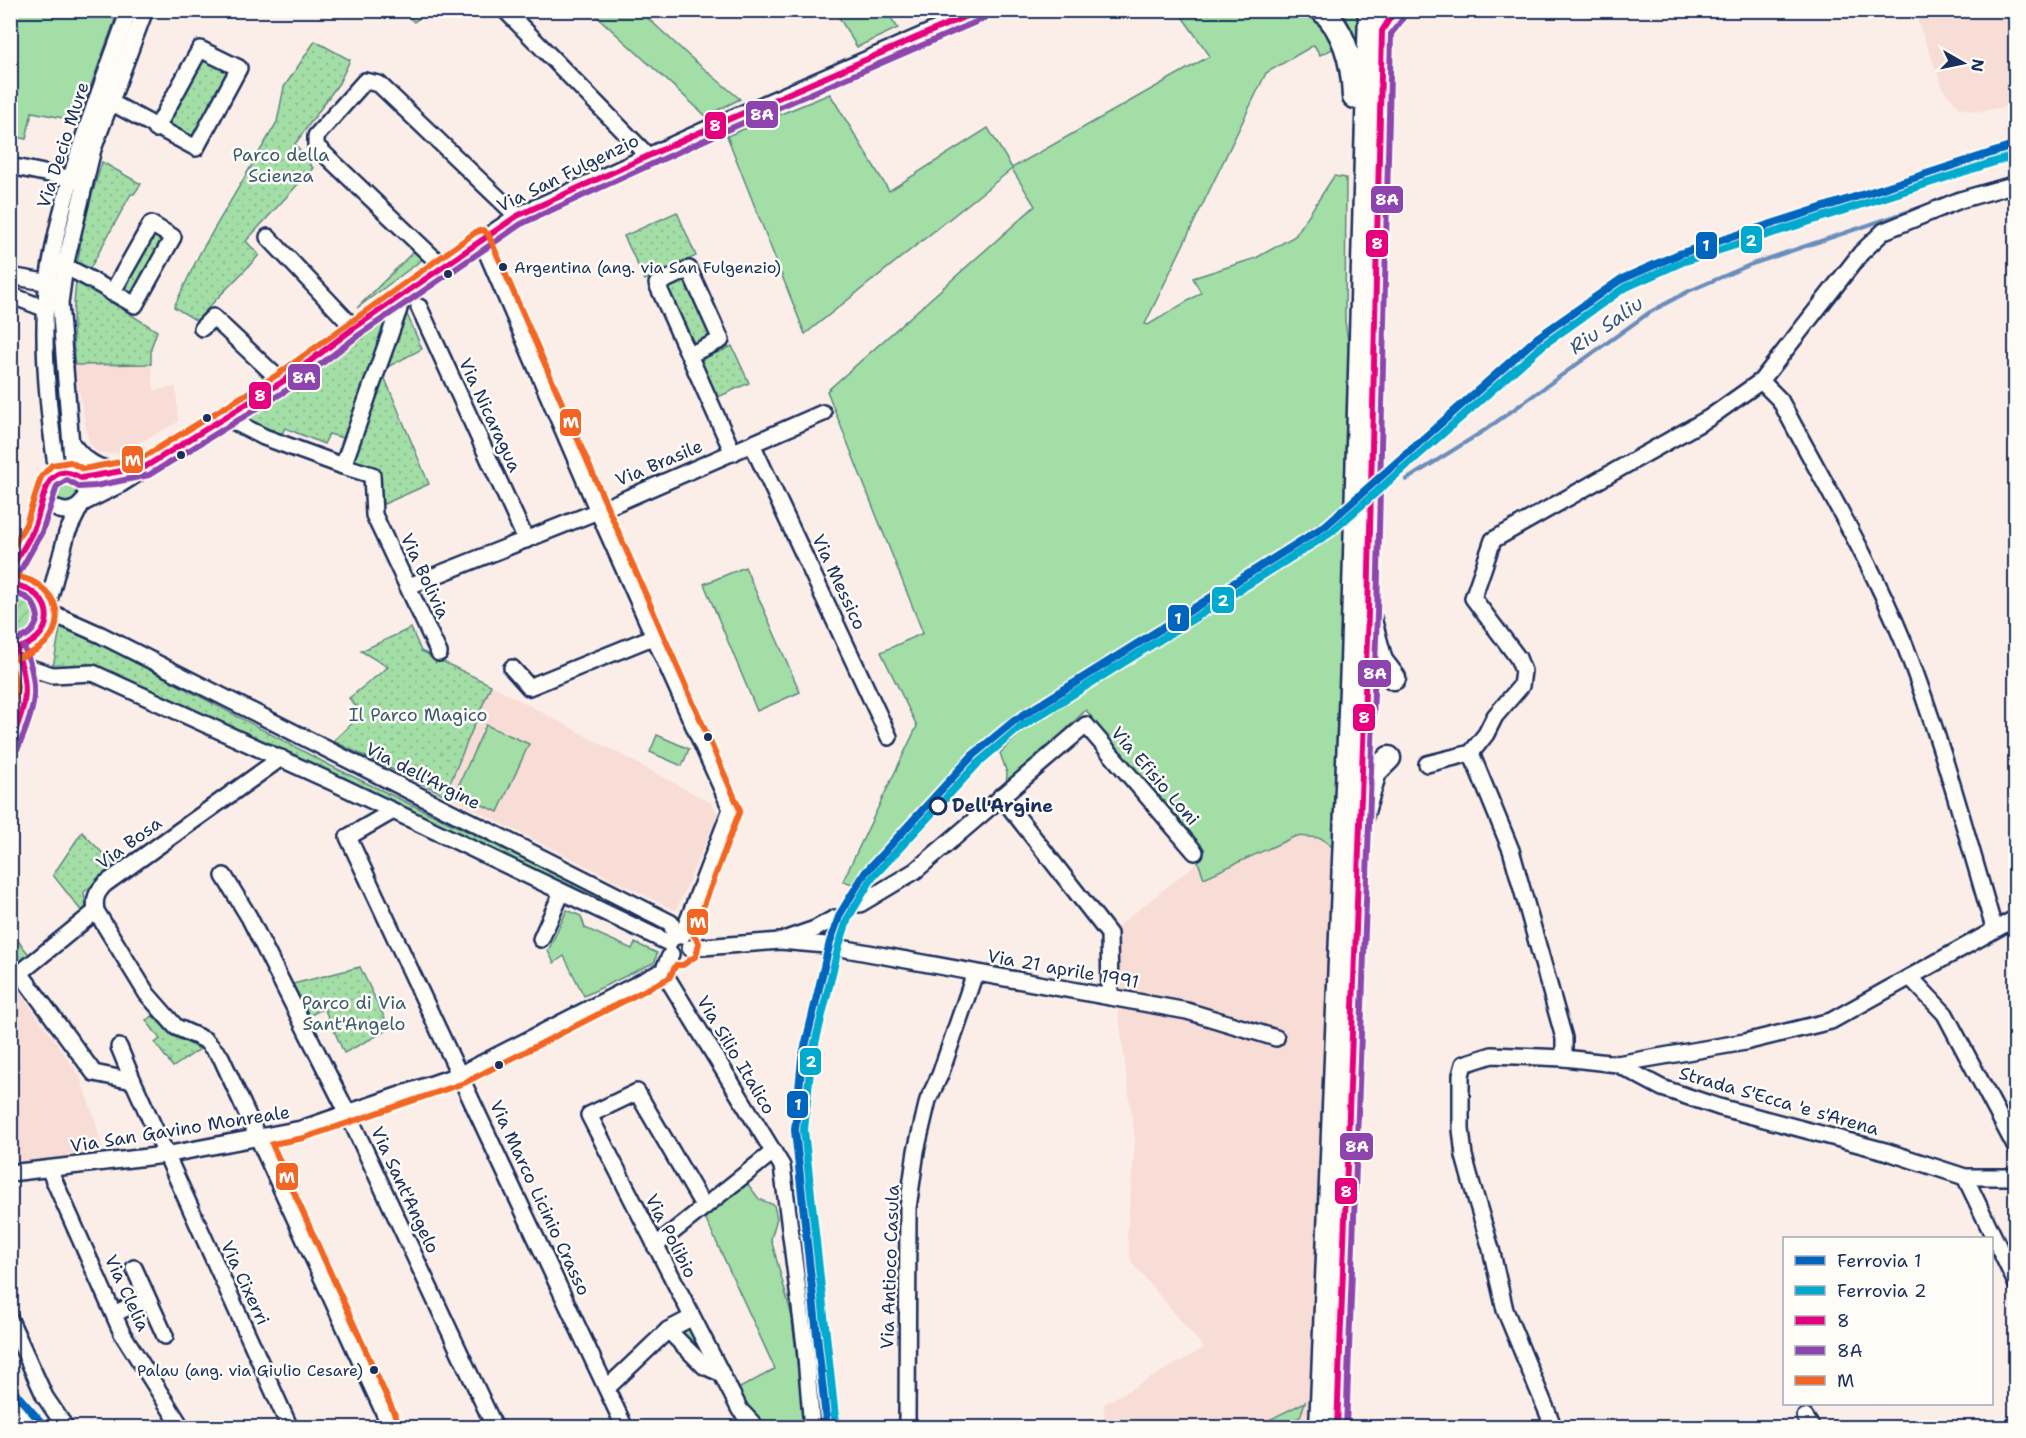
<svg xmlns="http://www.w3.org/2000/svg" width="2026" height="1438" viewBox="0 0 2026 1438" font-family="'Shantell Sans',sans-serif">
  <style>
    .built { fill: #f8ddd6 }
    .grass { fill: #a2dea5; stroke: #5e8682; stroke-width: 1.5 }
    .park { fill: url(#park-dots); stroke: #5e8682; stroke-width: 1.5 }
    .garden { fill: url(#garden-furrows); stroke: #5e8682; stroke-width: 1.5 }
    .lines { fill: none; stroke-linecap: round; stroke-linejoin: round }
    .stream { stroke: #6b8ebc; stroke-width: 4 }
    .minor-tunnel { stroke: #cec8cc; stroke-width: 15; stroke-dasharray: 15 8; stroke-linecap: butt }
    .minor-casing { stroke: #1b2f5e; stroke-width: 20 }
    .highway-casing { stroke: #1b2f5e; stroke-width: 27 }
    .minor { stroke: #fdfcf7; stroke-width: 15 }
    .highway { stroke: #fdfcf7; stroke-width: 22 }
    .bus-1-casing { stroke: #fdfcf7; stroke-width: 10 }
    .bus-2-casing { stroke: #fdfcf7; stroke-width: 10 }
    .bus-3-casing { stroke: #fdfcf7; stroke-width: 10 }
    .bus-1 { stroke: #e5007d; stroke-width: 6 }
    .bus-2 { stroke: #8e44ad; stroke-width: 6 }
    .bus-3 { stroke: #f26522; stroke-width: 6 }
    .rail-1-casing { stroke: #fdfcf7; stroke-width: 12 }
    .rail-2-casing { stroke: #fdfcf7; stroke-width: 12 }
    .rail-1 { stroke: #0065bd; stroke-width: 8 }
    .rail-2 { stroke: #00a9ce; stroke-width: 8 }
    .bus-dot { fill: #1b2f5e; stroke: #fdfcf7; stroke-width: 2 }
    .stop-dot { fill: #fdfcf7; stroke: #1b2f5e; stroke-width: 3 }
    .labels { text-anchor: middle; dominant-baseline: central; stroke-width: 5; stroke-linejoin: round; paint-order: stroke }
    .bus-label { font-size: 16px; fill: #1b2f5e; stroke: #fdfcf7; text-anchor: start }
    .street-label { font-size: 18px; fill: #1b2f5e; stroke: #fdfcf7 }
    .park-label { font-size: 18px; fill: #3d5b70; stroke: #fdfcf7 }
    .stop-label { font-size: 18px; font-weight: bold; fill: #1b2f5e; stroke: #fdfcf7; text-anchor: start }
    .water-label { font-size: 20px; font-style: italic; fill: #3c5785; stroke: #fdfcf7 }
    .line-badge { stroke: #fdfcf7; stroke-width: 2 }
    .badge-label { font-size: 16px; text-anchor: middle; font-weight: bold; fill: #fff }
  </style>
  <defs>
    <pattern id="park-dots" width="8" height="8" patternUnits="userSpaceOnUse" patternTransform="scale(1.5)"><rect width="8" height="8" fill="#a2dea5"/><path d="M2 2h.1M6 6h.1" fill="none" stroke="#8bbf90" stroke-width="1.8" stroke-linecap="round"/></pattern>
    <pattern id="garden-furrows" width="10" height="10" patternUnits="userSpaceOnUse" patternTransform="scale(1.5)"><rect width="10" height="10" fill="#a2dea5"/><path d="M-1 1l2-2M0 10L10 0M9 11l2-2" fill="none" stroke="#8bbf90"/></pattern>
  </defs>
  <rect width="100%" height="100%" fill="#fbeee8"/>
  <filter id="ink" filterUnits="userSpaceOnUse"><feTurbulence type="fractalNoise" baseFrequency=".0167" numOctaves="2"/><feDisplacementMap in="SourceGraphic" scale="12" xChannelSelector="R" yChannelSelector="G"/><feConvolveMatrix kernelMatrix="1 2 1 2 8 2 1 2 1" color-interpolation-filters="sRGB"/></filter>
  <g filter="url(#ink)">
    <g class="built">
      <path d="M1914,11H2015V105L1975,112L1959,107L1943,89Z"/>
      <path d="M151,364L154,390L176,387L178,422L122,452L111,454L97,452L89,443L74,365Z"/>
      <path d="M491,685L711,803L718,814L676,911L445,795Z"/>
      <path d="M1296,836L1321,838L1338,852L1312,1427H1276L1300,1417L1259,1426L1260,1427L1104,1428V1404L1204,1348L1131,1262L1127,1236L1135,1141L1115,987L1118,926L1198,862L1205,878Z"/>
      <path d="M15,985L80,1076L96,1123L104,1162L11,1173L10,987Z"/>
    </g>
    <g class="grass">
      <path d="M1314,10L1339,46L1320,55L1314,45L1266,73L1145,324L1148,325L1201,293L1193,278L1256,258L1295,236L1334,176L1346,178L1345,321L1350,354L1338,852L1321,838L1296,836L1204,878L1198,862L1202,851L1094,726L1095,722L1086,710L1030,765L1006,785L1007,773L1000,753L1021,733L1012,719L969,756L852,884L843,881L917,726L881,652L923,633L827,391L1035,206L1012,169L805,334L727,136L830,94L889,191L988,128L1012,168L1210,56L1178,11Z"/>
      <path d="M10,11H118L78,121L32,112L26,139L11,136Z"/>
      <path d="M403,11H429L414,22Z"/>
      <path d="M591,11H640L689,56L740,99L706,116Z"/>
      <path d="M835,11H886L898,28L857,47Z"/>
      <path d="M1333,11H1360L1358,56Z"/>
      <circle cx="66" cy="492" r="14"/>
      <path d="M745,567L800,692L757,711L704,584Z"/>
      <path d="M486,725L529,744L498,812L455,793Z"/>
      <path d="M657,735L689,749L682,766L650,752Z"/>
      <path d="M567,910L581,916L585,928L632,949L635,943L657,953L655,962L584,996L564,956L554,963L548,951Z"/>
      <path d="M747,1183L759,1199L774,1205L777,1218L771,1239L791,1313L806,1427H765L745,1407L736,1390L775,1369L704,1215Z"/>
      <path d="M690,1324L707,1359L676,1331Z"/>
      <path d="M1305,1402L1300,1417L1276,1427L1259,1425Z"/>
    </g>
    <g class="park">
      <path d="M315,41L350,60L339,83L295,144L313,168L246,241L259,255C239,278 216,297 197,321L174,307L200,253L277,122L284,87Z"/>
      <path d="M202,57L230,72L194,140L166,125Z"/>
      <path d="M102,162L141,184L134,194H131L88,272L77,266L84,221Z"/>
      <path d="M677,212L696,256L645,280L624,236Z"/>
      <path d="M153,232L165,239L132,296L120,289Z"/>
      <path d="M414,251L423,259L357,308Z"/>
      <path d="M684,278L711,339L692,348L666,287Z"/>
      <path d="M76,280L157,331L151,348V364L74,365L73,317Z"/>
      <path d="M406,312L422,349L384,369Z"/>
      <path d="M393,314L346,439L329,434L324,444L285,428L279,439L243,422Z"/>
      <path d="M732,346L749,383L716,398L699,361Z"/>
      <path d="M381,369L429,484L384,504L364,471L348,466Z"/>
      <path d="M61,623L331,766L668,928L666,930L183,706L93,667H53Z"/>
      <path d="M411,628L421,651L491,685L445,795L333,741L362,714L349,698L388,667L361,651Z"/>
      <path d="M82,832L116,867L84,892L86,910L83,913L53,875Z"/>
      <path d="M10,931L32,958L11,968H10Z"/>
      <path d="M360,967L390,1029L344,1053L324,1008L309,1016L293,984Z"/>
      <path d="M153,1016L171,1035L200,1049L173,1067L155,1043L160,1039L146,1020Z"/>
    </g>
    <path class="garden" d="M10,593C23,595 39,609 39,623C39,629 34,635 30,640L11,643Z"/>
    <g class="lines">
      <path class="stream" d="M1406,480L1485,430L1650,312L1689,291L1752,264L1940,201"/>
      <path class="minor-tunnel" d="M835,918L860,904"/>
      <defs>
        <g id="minor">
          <path d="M505,10L648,156"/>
          <path d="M101,97L196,148L239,68L200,49L156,129"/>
          <path d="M10,166L78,180"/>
          <path d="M268,237L354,328"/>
          <path d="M481,239L598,511L731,809L682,936"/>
          <path d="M56,263C83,273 109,291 135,305L173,237L151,224L112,293"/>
          <path d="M442,266L316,146V136L365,81L379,84L517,216"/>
          <path d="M689,269L721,340L689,355L657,284Z"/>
          <path d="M10,276L56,284"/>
          <path d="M10,295L46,309"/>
          <path d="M419,307L526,540"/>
          <path d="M202,328L213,317L282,382"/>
          <path d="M689,355L733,453"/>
          <path d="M1761,381L1780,400C1822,480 1870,559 1904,643C1940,735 1966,833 1994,928"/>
          <path d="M227,418L264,437L343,466L399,309L395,300"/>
          <path d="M72,444C83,459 97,470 116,470"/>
          <path d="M752,444L889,737"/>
          <path d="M343,466L372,475L374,515L439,653"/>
          <circle cx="66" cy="491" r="20"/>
          <path d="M73,472L60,303L65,266L93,149L145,10"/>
          <path d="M57,473C49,417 40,338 48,282C61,187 97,100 129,10"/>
          <path d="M81,478L142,467"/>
          <path d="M83,503L121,484L282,382L354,328L517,216L718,124L981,10"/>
          <path d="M10,571L34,528L46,490"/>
          <path d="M10,584C59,582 60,651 10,650"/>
          <path d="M409,586L598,511L823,413"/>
          <path d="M47,608L67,533L81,505"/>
          <path d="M47,611L101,635L671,923L675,937"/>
          <path d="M24,666L52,675L93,673L343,787L669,943"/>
          <path d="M512,668L529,687L655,636"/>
          <path d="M10,744C23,716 35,691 21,661"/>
          <path d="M1471,753L1511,850L1564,1038V1058"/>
          <path d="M281,758L105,884C96,893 94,899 96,911L147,994L176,1027L205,1040L221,1057L391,1428"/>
          <path d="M1427,764L1471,753L1486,734L1495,716L1521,686L1523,671L1518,658L1473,598L1493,540L1709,418L1761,381L1861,253L1884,231L1960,200L2016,184"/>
          <path d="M1001,796L1109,934L1110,997"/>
          <path d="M393,811L348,837L625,1428"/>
          <path d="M224,876L249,917L348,1114L495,1428"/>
          <path d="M860,904L915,871L1086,725L1195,852"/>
          <path d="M541,939L562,892"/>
          <path d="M786,939L815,929L835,918"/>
          <path d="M690,948L780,941L826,945"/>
          <path d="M841,948L1187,1011L1276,1038"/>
          <path d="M663,971L782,1166L805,1346L812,1428"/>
          <path d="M20,973L94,1073L133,1081L290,1428"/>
          <path d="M11,976L20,973L96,911"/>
          <path d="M1910,977L1945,1014L2016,1148"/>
          <path d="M119,1047L133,1081"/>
          <path d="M1617,1064L1745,1042L1831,1021L2016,918"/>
          <path d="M49,1169L122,1333L182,1428"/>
          <path d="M10,1173L165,1155L301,1129L461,1074L663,971L671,954"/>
          <path d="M1965,1177L2016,1283"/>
          <path d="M704,1207L637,1092L589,1115L740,1410L757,1428"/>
          <path d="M655,1246L773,1152"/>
          <path d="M134,1268L165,1336"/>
          <path d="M114,1314L147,1298"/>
          <path d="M10,1320L45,1397L66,1428"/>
          <path d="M668,1330L704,1366L720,1373"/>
          <path d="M607,1388L668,1330L691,1318"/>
          <path d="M10,1397L37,1428"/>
          <path d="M1805,1417L1812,1428"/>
          <path d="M907,1428L908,1208L916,1151L928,1100L940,1075L975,973"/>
          <path d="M1554,1428L1505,1310L1491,1249L1472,1185L1464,1156L1461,1129V1075L1464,1064L1492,1055L1564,1058L1617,1064L1662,1088L1719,1107L1885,1151L1965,1177H2016"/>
        </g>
        <g id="highway">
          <path d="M1322,10C1346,32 1353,66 1354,97"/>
          <path d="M1382,31L1394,15L1395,10"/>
          <path d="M1368,613L1381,661L1394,678"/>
          <path d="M1360,821L1375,772L1389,758"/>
          <path d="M1321,1428L1352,663L1370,10"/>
          <path d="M1337,1428L1338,1390"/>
        </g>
      </defs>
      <use href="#minor" class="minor-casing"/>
      <use href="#highway" class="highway-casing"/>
      <use href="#minor" class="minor"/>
      <use href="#highway" class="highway"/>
      <defs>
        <g id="bus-1">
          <path d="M10,570C18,556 28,543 34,528C44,504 44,456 81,478L145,467L282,382L354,328L517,216L718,124L980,10"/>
          <path d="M10,584C59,591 59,642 10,650"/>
          <path d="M10,743C26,707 31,687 16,650"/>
          <path d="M1337,1428L1368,613L1382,31L1395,10"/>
        </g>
        <g id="bus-2">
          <path d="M18,575L42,532L57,486L67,480L79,487L95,486L149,475L287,390L359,335L521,224L722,132L985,18"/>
          <path d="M10,593C26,595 35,600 38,617C35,633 26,638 10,641"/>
          <path d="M18,748C35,709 41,687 24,647"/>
          <path d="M1346,1428L1377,613L1391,34L1402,20L1404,12"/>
        </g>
        <g id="bus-3">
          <path d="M10,552L26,524L41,477L52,465L70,462L83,469L142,458L277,375L476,232L483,230L488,234L740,810L693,934L699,943L696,956L683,965H676L669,978L464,1083L304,1138L272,1144L399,1424"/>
          <path d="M11,575C72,584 72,649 11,659"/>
          <path d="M10,660L17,687L10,720"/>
        </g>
      </defs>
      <use href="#bus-1" class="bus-1-casing"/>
      <use href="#bus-2" class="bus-2-casing"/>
      <use href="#bus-3" class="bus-3-casing"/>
      <use href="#bus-1" class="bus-1"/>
      <use href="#bus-2" class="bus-2"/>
      <use href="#bus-3" class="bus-3"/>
      <defs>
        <g id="rail-1">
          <path d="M10,1387L46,1428"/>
          <path d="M827,1428L795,1130L802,1059L830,942L840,914L865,873L973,755L1014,721L1325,526L1537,338L1620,280L1679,254L2016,145"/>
        </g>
        <path id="rail-2" d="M836,1427L804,1130L811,1060L839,945L848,918L872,878L979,762L1019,728L1330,533L1543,345L1624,288L1682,262L2016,155"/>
      </defs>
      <use href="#rail-1" class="rail-1-casing"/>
      <use href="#rail-2" class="rail-2-casing"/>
      <use href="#rail-1" class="rail-1"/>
      <use href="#rail-2" class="rail-2"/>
    </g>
  </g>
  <g class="bus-dot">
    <circle cx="503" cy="267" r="5"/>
    <circle cx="448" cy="274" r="5"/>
    <circle cx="207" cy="418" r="5"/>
    <circle cx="181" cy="455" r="5"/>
    <circle cx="708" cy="737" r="5"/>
    <circle cx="499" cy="1065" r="5"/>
    <circle cx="374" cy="1370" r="5"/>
  </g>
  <circle class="stop-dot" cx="938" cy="806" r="8"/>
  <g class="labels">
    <g class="bus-label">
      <text x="514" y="267">Argentina (ang. via San Fulgenzio)</text>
      <text x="363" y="1370" text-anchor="end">Palau (ang. via Giulio Cesare)</text>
    </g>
    <g class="street-label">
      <text transform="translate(63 145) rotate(-72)">Via Decio Mure</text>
      <text transform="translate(568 173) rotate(-26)">Via San Fulgenzio</text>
      <text transform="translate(490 415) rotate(65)">Via Nicaragua</text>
      <text transform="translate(659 463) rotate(-23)">Via Brasile</text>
      <text transform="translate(425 576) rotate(65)">Via Bolivia</text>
      <text transform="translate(839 582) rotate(65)">Via Messico</text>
      <text transform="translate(423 776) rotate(27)">Via dell'Argine</text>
      <text transform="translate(1155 776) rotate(49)">Via Efisio Loni</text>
      <text transform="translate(129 843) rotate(-36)">Via Bosa</text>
      <text transform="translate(1063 969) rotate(10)">Via 21 aprile 1991</text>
      <text transform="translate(736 1055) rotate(59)">Via Silio Italico</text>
      <text transform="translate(1779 1101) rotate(16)">Strada S'Ecca 'e s'Arena</text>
      <text transform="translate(180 1129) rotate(-9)">Via San Gavino Monreale</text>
      <text transform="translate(405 1190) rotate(65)">Via Sant'Angelo</text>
      <text transform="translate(540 1198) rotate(65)">Via Marco Licinio Crasso</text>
      <text transform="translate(671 1236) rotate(63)">Via Polibio</text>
      <text transform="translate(890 1267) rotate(-88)">Via Antioco Casula</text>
      <text transform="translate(245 1283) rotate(65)">Via Cixerri</text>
      <text transform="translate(127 1293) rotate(65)">Via Clelia</text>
    </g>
    <g class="park-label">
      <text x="281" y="155">Parco della<tspan x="281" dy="21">Scienza</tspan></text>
      <text x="418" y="715">Il Parco Magico</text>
      <text x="354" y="1003">Parco di Via<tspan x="354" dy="21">Sant'Angelo</tspan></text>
    </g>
    <g class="stop-label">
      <text x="952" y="806">Dell'Argine</text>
    </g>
    <g class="water-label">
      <text transform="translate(1606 325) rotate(-35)">Riu Saliu</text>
    </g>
  </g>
  <g class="line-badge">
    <rect x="745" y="100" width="34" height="29" rx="6" fill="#8e44ad"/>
    <rect x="704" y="111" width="23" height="29" rx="6" fill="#e5007d"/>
    <rect x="1370" y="185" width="34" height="29" rx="6" fill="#8e44ad"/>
    <rect x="1740" y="225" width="23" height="29" rx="6" fill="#00a9ce"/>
    <rect x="1365" y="229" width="24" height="29" rx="6" fill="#e5007d"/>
    <rect x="1695" y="231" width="23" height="29" rx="6" fill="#0065bd"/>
    <rect x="287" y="363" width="34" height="28" rx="6" fill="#8e44ad"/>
    <rect x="248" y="381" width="24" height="29" rx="6" fill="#e5007d"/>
    <rect x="559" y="408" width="23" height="29" rx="6" fill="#f26522"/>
    <rect x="121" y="445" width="23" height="29" rx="6" fill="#f26522"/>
    <rect x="1211" y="586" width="24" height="28" rx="6" fill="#00a9ce"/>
    <rect x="1167" y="604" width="23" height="28" rx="6" fill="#0065bd"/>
    <rect x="1357" y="659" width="35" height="29" rx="6" fill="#8e44ad"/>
    <rect x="1352" y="703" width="24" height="29" rx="6" fill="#e5007d"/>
    <rect x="686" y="908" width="23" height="28" rx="6" fill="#f26522"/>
    <rect x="799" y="1047" width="23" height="29" rx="6" fill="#00a9ce"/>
    <rect x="786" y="1090" width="23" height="29" rx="6" fill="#0065bd"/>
    <rect x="1339" y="1132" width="35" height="29" rx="6" fill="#8e44ad"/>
    <rect x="275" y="1162" width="24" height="29" rx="6" fill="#f26522"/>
    <rect x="1334" y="1177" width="24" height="28" rx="6" fill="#e5007d"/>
  </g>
  <g class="badge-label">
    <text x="762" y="120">8A</text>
    <text x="715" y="131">8</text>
    <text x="1387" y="205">8A</text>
    <text x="1751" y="246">2</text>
    <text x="1377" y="249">8</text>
    <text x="1706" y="251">1</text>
    <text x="304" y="383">8A</text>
    <text x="260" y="401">8</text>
    <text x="571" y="428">M</text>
    <text x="133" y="466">M</text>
    <text x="1223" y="606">2</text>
    <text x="1178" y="624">1</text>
    <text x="1375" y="679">8A</text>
    <text x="1364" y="723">8</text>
    <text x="698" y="928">M</text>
    <text x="811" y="1067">2</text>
    <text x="798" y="1110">1</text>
    <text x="1357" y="1152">8A</text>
    <text x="287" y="1183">M</text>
    <text x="1346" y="1197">8</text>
  </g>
  <rect width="2026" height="1438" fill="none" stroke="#fdfcf7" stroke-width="36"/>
  <rect x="18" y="18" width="1990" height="1402" fill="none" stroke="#1b2f5e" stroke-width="2" filter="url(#ink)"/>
  <rect x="1783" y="1237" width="210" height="168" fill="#fdfcf7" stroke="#a3aaba" stroke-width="1.5"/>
  <rect x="1795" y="1256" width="30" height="9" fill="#0065bd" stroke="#a3aaba" stroke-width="1.5"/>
  <text x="1837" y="1267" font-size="18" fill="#1b2f5e">Ferrovia 1</text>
  <rect x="1795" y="1286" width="30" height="9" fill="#00a9ce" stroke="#a3aaba" stroke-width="1.5"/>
  <text x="1837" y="1297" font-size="18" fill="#1b2f5e">Ferrovia 2</text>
  <rect x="1795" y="1316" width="30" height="9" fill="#e5007d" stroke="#a3aaba" stroke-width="1.5"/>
  <text x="1837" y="1327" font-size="18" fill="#1b2f5e">8</text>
  <rect x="1795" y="1346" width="30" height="9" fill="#8e44ad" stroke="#a3aaba" stroke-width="1.5"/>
  <text x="1837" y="1357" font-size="18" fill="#1b2f5e">8A</text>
  <rect x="1795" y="1376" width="30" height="9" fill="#f26522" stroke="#a3aaba" stroke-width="1.5"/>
  <text x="1837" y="1387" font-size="18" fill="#1b2f5e">M</text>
  <g transform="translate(1963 63) rotate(99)" stroke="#fdfcf7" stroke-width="4.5" paint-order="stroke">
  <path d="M0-4.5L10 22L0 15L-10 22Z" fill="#1b2f5e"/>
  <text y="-9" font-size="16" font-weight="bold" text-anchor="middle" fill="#1b2f5e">N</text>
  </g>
</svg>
